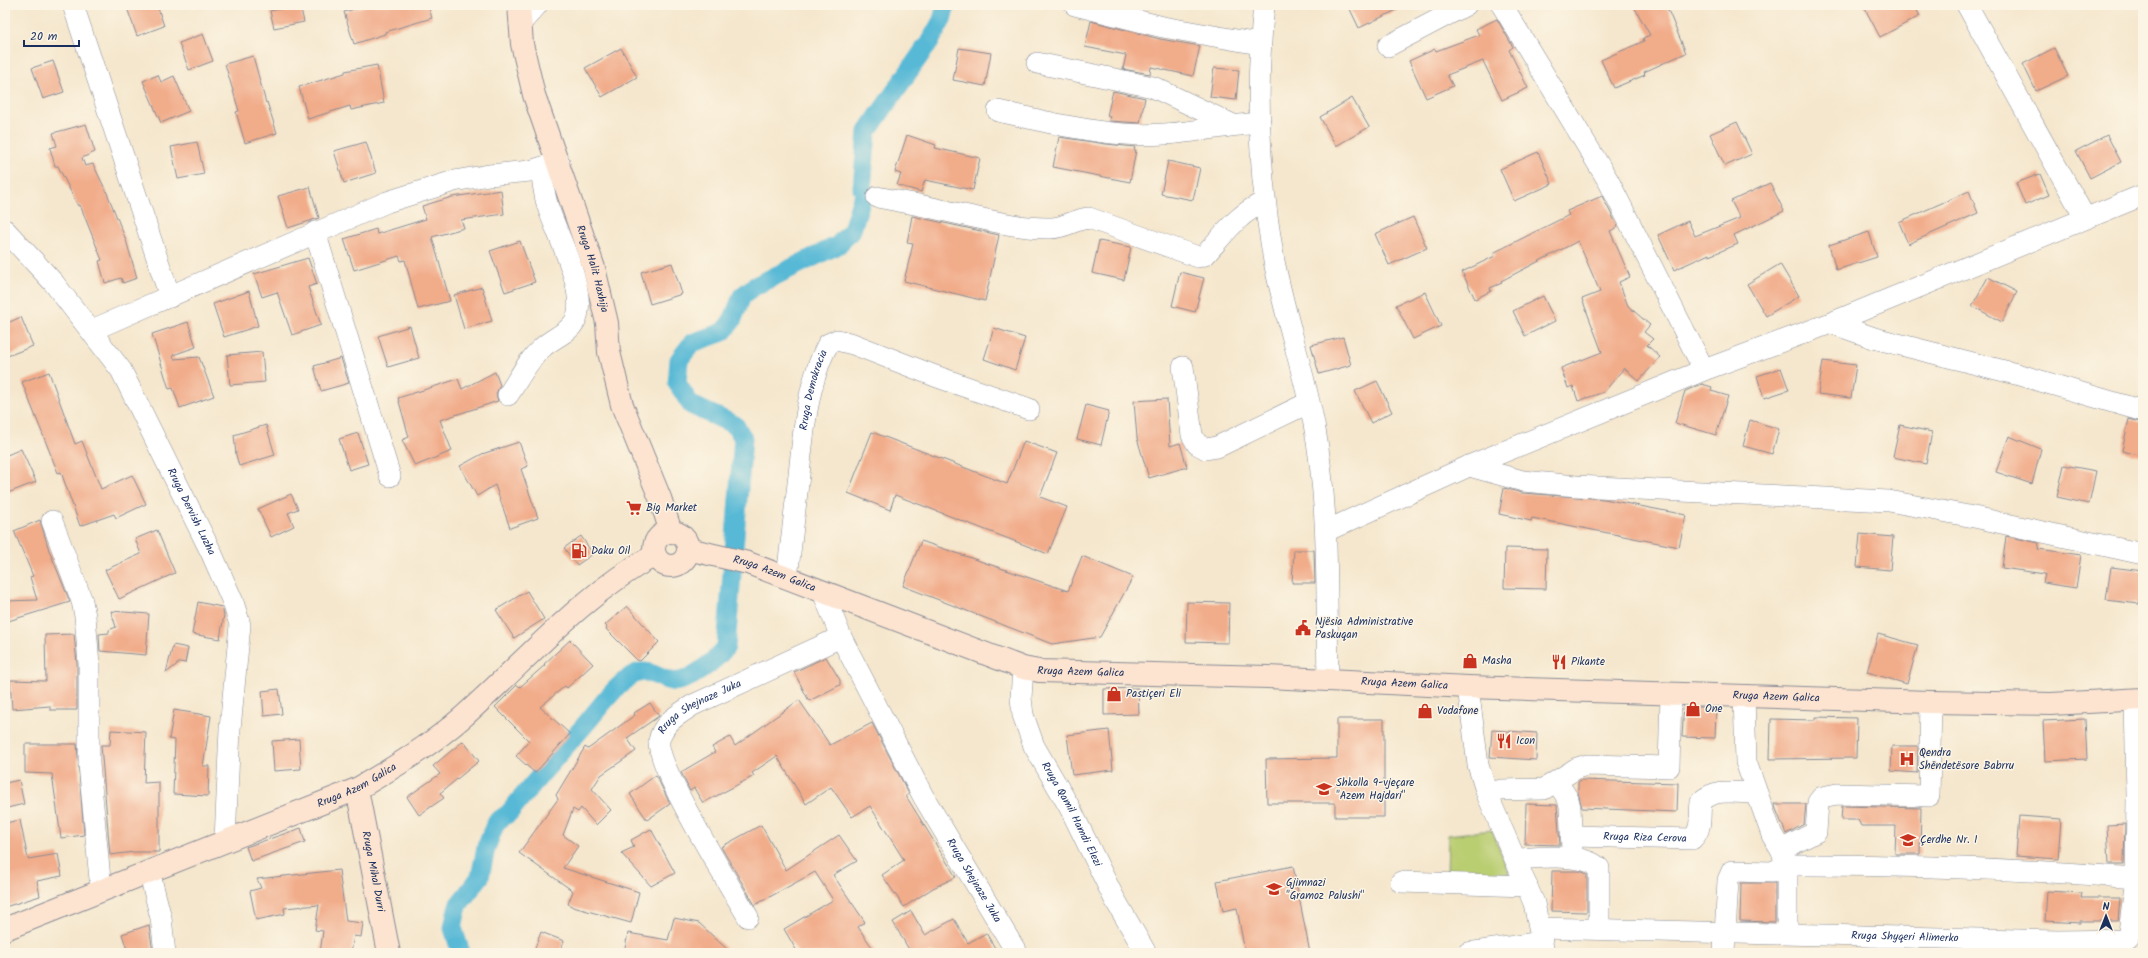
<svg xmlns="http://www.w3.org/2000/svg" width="2148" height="958" viewBox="0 0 2148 958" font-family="Kalam,sans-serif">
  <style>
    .green { fill: #b9cd71; stroke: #6a7e68 }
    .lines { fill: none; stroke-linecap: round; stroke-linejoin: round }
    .canal { stroke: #58b9d6; stroke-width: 19 }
    .building { fill: #f1ac8a }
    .street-casing { stroke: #888b96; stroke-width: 22 }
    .secondary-casing { stroke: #888b96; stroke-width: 24 }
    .street { stroke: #fff; stroke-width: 21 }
    .secondary { stroke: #fde4d0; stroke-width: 22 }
    .labels { text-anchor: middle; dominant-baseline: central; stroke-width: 3; stroke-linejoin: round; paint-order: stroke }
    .street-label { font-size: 11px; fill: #1b2f5e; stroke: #fcf5e5 }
    .poi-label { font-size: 11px; fill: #1b2f5e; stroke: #fcf5e5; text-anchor: start }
  </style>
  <rect width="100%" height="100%" fill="#fcf5e5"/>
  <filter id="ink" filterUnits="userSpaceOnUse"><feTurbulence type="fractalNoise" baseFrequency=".025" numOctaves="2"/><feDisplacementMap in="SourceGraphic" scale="8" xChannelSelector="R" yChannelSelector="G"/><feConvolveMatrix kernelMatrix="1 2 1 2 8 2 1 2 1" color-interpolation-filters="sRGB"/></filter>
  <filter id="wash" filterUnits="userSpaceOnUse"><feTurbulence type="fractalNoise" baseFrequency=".012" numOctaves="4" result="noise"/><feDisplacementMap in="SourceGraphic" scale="16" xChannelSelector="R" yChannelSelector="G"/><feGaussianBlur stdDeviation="0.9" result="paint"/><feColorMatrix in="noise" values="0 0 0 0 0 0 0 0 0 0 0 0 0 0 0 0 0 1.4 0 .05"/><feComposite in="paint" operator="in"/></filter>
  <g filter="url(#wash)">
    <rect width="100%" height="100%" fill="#f5e7cd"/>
    <path class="green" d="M1492,830L1509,873L1508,878H1447L1448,835Z"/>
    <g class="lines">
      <g class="canal">
        <path d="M862,188L867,132L932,38L942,20L946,5"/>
        <path d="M461,953L453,928L456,913L459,904L480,877L486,848L496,822L509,813C533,783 558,755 583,727C598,710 612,689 631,676C648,666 656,678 671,681C687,685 717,659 726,647L743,438L735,425L691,405L677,383L679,360L692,343L723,332L732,321L742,296L755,286L838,245L852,230L861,201"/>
      </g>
    </g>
    <g id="blocks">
      <g class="building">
        <path d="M126,5H157L164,26L137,36Z"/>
        <path d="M300,5L304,22L274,28L270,11Z"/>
        <path d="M368,5H428L432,18L385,32V34L354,44L344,12Z"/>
        <path d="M1348,5H1407L1359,28Z"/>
        <path d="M1633,5H1666L1686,53L1644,72L1645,75L1614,88L1601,60L1644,41L1643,38L1650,35Z"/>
        <path d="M1863,5H1914L1920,16L1880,37Z"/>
        <path d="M1497,19L1513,47L1509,50L1528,88L1502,100L1483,61L1447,75L1453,86L1426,98L1409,61L1435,49L1436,51L1479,35L1476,29Z"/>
        <path d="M1091,21L1160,39L1200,46L1193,76L1151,67L1150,74L1123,69L1126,55L1085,47Z"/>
        <path d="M203,34L213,61L189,70L179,43Z"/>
        <path d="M621,48L637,77L602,97L585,68Z"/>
        <path d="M959,48L991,53L985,86L953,80Z"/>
        <path d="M2054,48L2068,76L2036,91L2023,64Z"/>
        <path d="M253,56L266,103L267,102L277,133L245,143L236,112L239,111L225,64Z"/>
        <path d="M53,61L64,92L43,99L32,68Z"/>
        <path d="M377,65L384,103L351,110L350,106L308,119L299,87L345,73V71Z"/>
        <path d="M1214,68L1239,70L1236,100L1210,97Z"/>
        <path d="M158,75L161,82L174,76L189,111L161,123L143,81Z"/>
        <path d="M1113,91L1145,98L1140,123L1109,121L1110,117L1107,116Z"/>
        <path d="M1352,98L1369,127L1336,146L1320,117Z"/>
        <path d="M1737,122L1752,154L1725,166L1710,134Z"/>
        <path d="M86,124L95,152L82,158L85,166L93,164L107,193L126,240L137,278L123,283L121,278L105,283L99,261L102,260L80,205L78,206L58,166H55L50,148L57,146L53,133Z"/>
        <path d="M907,135L936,145L935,148L980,158L973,190L925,180L921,192L897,185L901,174L895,172Z"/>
        <path d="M2107,135L2121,162L2090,178L2076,151Z"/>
        <path d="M1059,137L1106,144L1135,147L1134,150H1136L1130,182L1053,167Z"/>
        <path d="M197,142L204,174L178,179L171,147Z"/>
        <path d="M366,142L376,173L344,183L334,151Z"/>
        <path d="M1538,152L1552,184L1514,201L1500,169Z"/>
        <path d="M1168,161L1200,168L1193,200L1161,194Z"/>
        <path d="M2040,174L2049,195L2025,205L2016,183Z"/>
        <path d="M1770,183L1784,211L1734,235L1738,244L1709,256V254L1674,270L1658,235L1688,221L1695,236L1740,218L1731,201Z"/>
        <path d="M310,187L319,218L288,228L278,196Z"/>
        <path d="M501,190L504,214L461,220L464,228L432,237L450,301L418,309L405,260L401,261L399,256L354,270L344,239L376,229L377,234L426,219L422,206L452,197Z"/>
        <path d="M1969,191L1978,213L1908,244L1899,222Z"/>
        <path d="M1602,196L1618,227L1610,231L1630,277L1619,282L1628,306L1650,325L1644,332L1653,339L1647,345L1660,357L1639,381L1624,368L1604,392L1578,401L1573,386L1568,388L1561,368L1602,352L1582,299L1600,292L1578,241L1501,281L1502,283L1490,288L1491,291L1475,299L1462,272L1495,256L1493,253L1569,215L1567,211Z"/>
        <path d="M912,216L999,235L985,301L904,281L913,244L907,243Z"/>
        <path d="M1413,217L1427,248L1389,265L1375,234Z"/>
        <path d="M1869,232L1877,257L1836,270L1829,245Z"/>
        <path d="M520,241L535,282L505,292L490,251Z"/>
        <path d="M1099,241L1131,247L1124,280L1092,273Z"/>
        <path d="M308,258L317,284L308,287L321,325L292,335L277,292L262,297L254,274Z"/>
        <path d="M672,263L682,294L650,304L641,272Z"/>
        <path d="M1780,264L1799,296L1766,316L1747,284Z"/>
        <path d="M1180,272L1204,278L1195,312L1172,306Z"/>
        <path d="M1988,277L2017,292L2002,322L1972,306Z"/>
        <path d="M482,287L492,321L464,329L454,295Z"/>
        <path d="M249,291L258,326L224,337L213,304Z"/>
        <path d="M1425,292L1441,326L1413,339L1396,305Z"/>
        <path d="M1543,296L1555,321L1525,336L1513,311Z"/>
        <path d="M21,317L33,346L5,357V324Z"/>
        <path d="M188,322L196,347L173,355L174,359L199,357L214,396L180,408L173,388L169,389L152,334Z"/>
        <path d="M410,326L419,358L388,367L378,336Z"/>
        <path d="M994,328L1025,338L1015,370L984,359Z"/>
        <path d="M1343,337L1351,365L1319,374L1311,345Z"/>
        <path d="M262,352L265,382L230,385L227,355Z"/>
        <path d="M341,358L349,383L321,391L314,366Z"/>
        <path d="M1823,361L1856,365L1851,398L1818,394Z"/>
        <path d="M1781,368L1789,390L1764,398L1757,376Z"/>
        <path d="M49,372L75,444L82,441L101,489L132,475L146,504L116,518L114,514L80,526L61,472L58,473L22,382Z"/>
        <path d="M495,372L500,385L496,394L498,401L440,420L452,451L415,466L402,440L409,437L398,398L458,379L462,389Z"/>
        <path d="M1377,381L1392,412L1371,423L1355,391Z"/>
        <path d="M1702,384L1712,387L1711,391L1728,396L1716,435L1675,423L1685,391Z"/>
        <path d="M1167,399L1170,446L1180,443L1187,467L1149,478L1137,438L1134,401Z"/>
        <path d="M1086,405L1109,411L1101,445L1077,439Z"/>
        <path d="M2129,419L2143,423V456L2122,451Z"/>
        <path d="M1750,420L1779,429L1772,454L1743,446Z"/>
        <path d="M266,425L275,455L239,466L236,455L234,435Z"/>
        <path d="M1900,425L1932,432L1926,464L1893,457Z"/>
        <path d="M872,432L1007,484L1024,441L1057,453L1040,497L1067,507L1048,554L895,495L890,510L848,493Z"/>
        <path d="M358,433L368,464L349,470L339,439Z"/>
        <path d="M2009,436L2041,449L2032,484L1996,472Z"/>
        <path d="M519,442L528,466L521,469L538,518L510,528L495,485L477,496L460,466L482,454Z"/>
        <path d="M21,449L36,482L5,494V456Z"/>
        <path d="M2064,465L2096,471L2089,504L2057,497Z"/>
        <path d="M1504,488L1522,493L1604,499L1686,515L1679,547L1532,518L1531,521L1499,514Z"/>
        <path d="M291,494L298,509L288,513L294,526L271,537L258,509Z"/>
        <path d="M40,520L49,550L70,602L5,622V601L37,600L30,577L33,576L14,531Z"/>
        <path d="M157,530L175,573L119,599L105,570L141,554L135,539Z"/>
        <path d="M1860,534L1893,537L1890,570L1857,567Z"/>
        <path d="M581,536L593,554L577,565L564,548Z"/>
        <path d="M2006,536L2039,543L2038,549L2081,555L2076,588L2043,583L2045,574L2002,568Z"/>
        <path d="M921,541L1068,591L1082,556L1133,577L1100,637L1052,644L903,586Z"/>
        <path d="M1505,548L1547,549L1546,589L1504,588Z"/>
        <path d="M1294,550H1314L1315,583H1292Z"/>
        <path d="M2111,567L2143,571L2139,604L2106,600Z"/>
        <path d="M527,591L544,619L514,638L496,610Z"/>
        <path d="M198,602L222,607L224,615L220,639L192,634Z"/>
        <path d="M1187,602L1229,603L1228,643L1186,642Z"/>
        <path d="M627,606L659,642L640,661L637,660L606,629L607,627L605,625Z"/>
        <path d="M111,611L149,614L146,655L100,651L99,634L109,633V630L116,627Z"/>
        <path d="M74,634L77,664V710H50V706L12,709L10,680L46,681L45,635Z"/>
        <path d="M1878,634L1918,645L1907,684L1867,672Z"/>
        <path d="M570,640L593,664L567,688L565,686L540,707L570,734L535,773L516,756L529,741L495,707L517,685L520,687L545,665L544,664Z"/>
        <path d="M173,645L188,648L185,663L180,662L166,673Z"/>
        <path d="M826,657L840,680V685L809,701L794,672Z"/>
        <path d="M1138,688L1139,714L1104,715V689Z"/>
        <path d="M279,689L282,714L264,716L262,691Z"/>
        <path d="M799,700L830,745L872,723L909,794L906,796L956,877L933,888L904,907L882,875L904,860L870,806L852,817L831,787L806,804L777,756L752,773L754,776L703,803L694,788L690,791L681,772L715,752L712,747L730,737L735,746Z"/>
        <path d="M650,703L659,716L627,738L636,751L601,775L592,789L611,810L596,825L581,808L578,812L573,809L563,835L578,846L563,868L639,892L631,923L573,907L568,904L573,891L519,853L558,799L556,795L585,747L588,749L635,715L634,713Z"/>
        <path d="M1684,706L1716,708L1715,738L1682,737Z"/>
        <path d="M174,710L211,716L203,766H209L208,796L173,794L175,740L169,739Z"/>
        <path d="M1815,717L1857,718L1856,758L1770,759L1771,719L1815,720Z"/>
        <path d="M1337,719H1384V817H1335V803H1267L1266,759L1337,758Z"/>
        <path d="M2085,719L2087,759L2045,761L2043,721Z"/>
        <path d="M111,730L146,732L144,783L159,782V852H134L110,855L101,745H110Z"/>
        <path d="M1109,730L1113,770L1072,775L1067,735Z"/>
        <path d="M1492,730L1537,733L1536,760L1490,757Z"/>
        <path d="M299,739L301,769L274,771L272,741Z"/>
        <path d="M463,741L479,761L440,793L444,798L419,815L407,797L440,774L433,766Z"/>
        <path d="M25,744H77L84,835L61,838L52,774L25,773Z"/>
        <path d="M1892,746H1918L1917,773L1891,771Z"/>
        <path d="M656,775L670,804L647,820L630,794Z"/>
        <path d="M19,780L24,804L7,808L5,783Z"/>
        <path d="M1581,780L1678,783L1677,812L1582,808L1578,792V782Z"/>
        <path d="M1526,804L1557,805L1560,845L1525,844Z"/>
        <path d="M1774,804H1806L1804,824L1786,834Z"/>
        <path d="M1842,806L1921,808L1920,854H1895L1896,826H1861L1858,820H1841Z"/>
        <path d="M2019,816L2061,819L2058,859L2016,856Z"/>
        <path d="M20,820L28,859L58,854L62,876L37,881L40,896L5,907V823Z"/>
        <path d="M2125,824L2124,864H2109L2107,825Z"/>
        <path d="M761,825L786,870L839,835L857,861L833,875L865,922L858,927L876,953H798L784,929L833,900L815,872L755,905L721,847Z"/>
        <path d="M301,828L305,842L251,861L246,847Z"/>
        <path d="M651,829L675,873L651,886L621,853L634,847L631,840Z"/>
        <path d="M1293,866L1310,953H1245L1237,908L1223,911L1217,881Z"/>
        <path d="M339,870L346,921L363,923L361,937L354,936L351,953H320L323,931L315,930L319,905L284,908L285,914L256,920L250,891L261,888L257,879Z"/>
        <path d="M1552,871H1580L1587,874V912L1551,911Z"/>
        <path d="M1741,883H1775V922L1740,921Z"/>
        <path d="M2047,891L2082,893L2081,898H2120L2118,921H2080V923L2045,921Z"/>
        <path d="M911,911L925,935L954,919L968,943L986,933L998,953H911L893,922Z"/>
        <path d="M674,918L699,923L731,953H624L628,933L668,940Z"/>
        <path d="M149,925L153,953H128L122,934Z"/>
        <path d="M541,932L564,941L559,953H533Z"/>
      </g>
    </g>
  </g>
  <g filter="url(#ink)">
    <use href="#blocks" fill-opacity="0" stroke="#888b96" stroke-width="1"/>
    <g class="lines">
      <defs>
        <g id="street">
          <path d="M73,5L170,297"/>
          <path d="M1075,5L1163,27L1259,44"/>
          <path d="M1264,5C1255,90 1259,177 1274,261C1285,316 1303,369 1314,424C1330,509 1326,595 1328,680"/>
          <path d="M1502,5L1609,182L1704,370"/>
          <path d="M1967,5L2085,218"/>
          <path d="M520,24L537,5"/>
          <path d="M1388,46L1466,5"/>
          <path d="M1037,63L1153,87L1233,125"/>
          <path d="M998,111C1039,120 1081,131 1124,134C1170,138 1215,126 1260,123"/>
          <path d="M877,197C906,202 935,208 964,215C992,221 1023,229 1051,228C1065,228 1075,219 1089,218L1198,257L1205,255C1224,234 1239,213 1264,202"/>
          <path id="s1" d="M5,230L53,282L121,370L211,552L233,602L240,625L230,729L225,840"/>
          <path d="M315,232L390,476"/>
          <path d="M1831,323L1874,338L2020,375L2143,411"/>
          <path d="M92,330L387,202L454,181L489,175L530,171L559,162"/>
          <path d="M1183,367L1192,435L1197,444L1206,449L1217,447L1308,403"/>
          <path d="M508,395C519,379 527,361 542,348C552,338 568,334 575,321C589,296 558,236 549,210C544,197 543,183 541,168"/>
          <path d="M1469,466L1523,481L1576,486L1889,501L1979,518L2143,554"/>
          <path d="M52,521L82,601L85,616L89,664V764L101,890"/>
          <path d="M1326,531L1469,466L1704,370L1831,323L2143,195"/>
          <path id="s2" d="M787,578C791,544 795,509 799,475C803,433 808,381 828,344L837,340L853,344L935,376L1029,409"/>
          <path id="s3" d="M823,592L841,637L923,796L1017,953"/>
          <path id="s4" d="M1023,668L1021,698L1023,715L1034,746L1070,808L1114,898L1146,953"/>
          <path d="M1468,687L1478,765L1487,794L1534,903L1544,953"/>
          <path d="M1744,696L1746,762L1772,835L1781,850L1787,865V933"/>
          <path d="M1557,782L1568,799L1570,807L1572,850"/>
          <path d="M1487,794L1501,790L1544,789L1577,768L1587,765L1669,767L1671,694"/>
          <path id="s5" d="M1572,836L1692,839C1703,829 1699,816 1701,802C1715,787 1737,793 1756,793"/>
          <path d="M1781,850L1816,832L1818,802L1822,797L1837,794L1929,796L1931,702"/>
          <path d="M1517,859C1537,858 1584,852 1599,868V929"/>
          <path d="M149,871L161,918L165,953"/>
          <path d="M1401,882L1527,886"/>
          <path id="s6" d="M748,917C731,887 656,767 659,741C662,723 679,714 693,705L841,637"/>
          <path id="s7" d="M1540,928L2058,941L2128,940L2136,878L2137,795L2135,700"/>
          <path d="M1468,953L1541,942"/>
          <path d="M1724,953L1728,880L1732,871L1772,872L1787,865C1904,864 2019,869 2136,878"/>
        </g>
        <g id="secondary">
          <path id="s8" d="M519,5L522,44L534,95L594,268L607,323L609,352L622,405L660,498L671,532"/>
          <circle cx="671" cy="549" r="17"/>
          <path id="s9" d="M688,549L748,563L1023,668L1039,671L1268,677L1468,687L1931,702L2051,704L2143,699"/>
          <path id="s10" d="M357,789L389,953"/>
          <path id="s11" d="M5,929L357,789C395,767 431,745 464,716C526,661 581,595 655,555"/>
        </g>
      </defs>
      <use href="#street" class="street-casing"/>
      <use href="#secondary" class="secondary-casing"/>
      <use href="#street" class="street"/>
      <use href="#secondary" class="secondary"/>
    </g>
  </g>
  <defs>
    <symbol id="supermarket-bare" viewBox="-9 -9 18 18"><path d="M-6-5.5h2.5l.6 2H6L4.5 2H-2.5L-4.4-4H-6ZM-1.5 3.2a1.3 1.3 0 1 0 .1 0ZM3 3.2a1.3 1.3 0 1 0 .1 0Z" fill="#c8321e" stroke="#fcf5e5" stroke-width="2.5" paint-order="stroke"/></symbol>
    <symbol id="fuel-bare" viewBox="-9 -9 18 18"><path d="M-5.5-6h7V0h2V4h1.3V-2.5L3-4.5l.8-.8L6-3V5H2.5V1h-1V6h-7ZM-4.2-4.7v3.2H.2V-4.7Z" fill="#c8321e" stroke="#fcf5e5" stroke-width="2.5" paint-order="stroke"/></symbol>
    <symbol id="civic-bare" viewBox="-9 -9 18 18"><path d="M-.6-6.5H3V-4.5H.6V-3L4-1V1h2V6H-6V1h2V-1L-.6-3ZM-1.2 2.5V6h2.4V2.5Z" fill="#c8321e" stroke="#fcf5e5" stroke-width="2.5" paint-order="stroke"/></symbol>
    <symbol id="shop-bare" viewBox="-9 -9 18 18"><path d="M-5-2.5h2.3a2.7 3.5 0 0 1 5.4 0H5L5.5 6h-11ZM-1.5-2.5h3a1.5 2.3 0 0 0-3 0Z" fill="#c8321e" stroke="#fcf5e5" stroke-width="2.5" paint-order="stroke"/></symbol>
    <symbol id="restaurant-bare" viewBox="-9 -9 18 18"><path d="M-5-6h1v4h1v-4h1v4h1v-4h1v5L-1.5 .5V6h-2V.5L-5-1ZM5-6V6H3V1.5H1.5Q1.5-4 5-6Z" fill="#c8321e" stroke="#fcf5e5" stroke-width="2.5" paint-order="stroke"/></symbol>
    <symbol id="hospital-bare" viewBox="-9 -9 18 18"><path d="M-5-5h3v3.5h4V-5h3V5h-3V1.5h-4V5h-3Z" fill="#c8321e" stroke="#fcf5e5" stroke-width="2.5" paint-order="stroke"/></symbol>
    <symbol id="school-bare" viewBox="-9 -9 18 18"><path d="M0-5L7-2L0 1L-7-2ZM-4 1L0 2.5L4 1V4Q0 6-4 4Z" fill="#c8321e" stroke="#fcf5e5" stroke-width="2.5" paint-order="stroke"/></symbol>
  </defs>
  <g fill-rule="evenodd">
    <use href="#supermarket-bare" x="623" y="497" width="22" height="22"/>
    <use href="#fuel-bare" x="568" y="540" width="22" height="22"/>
    <use href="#civic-bare" x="1292" y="617" width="22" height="22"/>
    <use href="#shop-bare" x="1459" y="650" width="22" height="22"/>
    <use href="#restaurant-bare" x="1548" y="651" width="22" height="22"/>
    <use href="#shop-bare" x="1103" y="683" width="22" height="22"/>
    <use href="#shop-bare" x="1682" y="698" width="22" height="22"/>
    <use href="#shop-bare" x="1414" y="700" width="22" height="22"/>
    <use href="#restaurant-bare" x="1493" y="730" width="22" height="22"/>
    <use href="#hospital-bare" x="1896" y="748" width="22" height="22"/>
    <use href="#school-bare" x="1313" y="778" width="22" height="22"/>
    <use href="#school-bare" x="1897" y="829" width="22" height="22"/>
    <use href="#school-bare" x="1263" y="878" width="22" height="22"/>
  </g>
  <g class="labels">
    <g class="street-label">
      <text stroke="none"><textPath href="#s8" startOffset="275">Rruga Halit Haxhija</textPath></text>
      <text stroke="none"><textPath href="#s2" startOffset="190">Rruga Demokracia</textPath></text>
      <text stroke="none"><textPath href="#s1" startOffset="340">Rruga Dervish Luzha</textPath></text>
      <text stroke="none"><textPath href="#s9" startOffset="90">Rruga Azem Galica</textPath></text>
      <text stroke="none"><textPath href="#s9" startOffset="414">Rruga Azem Galica</textPath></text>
      <text stroke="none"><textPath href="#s9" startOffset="738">Rruga Azem Galica</textPath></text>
      <text stroke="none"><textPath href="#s9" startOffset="1110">Rruga Azem Galica</textPath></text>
      <text stroke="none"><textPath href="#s6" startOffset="254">Rruga Shejnaze Juka</textPath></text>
      <text stroke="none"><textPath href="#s11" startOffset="380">Rruga Azem Galica</textPath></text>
      <text stroke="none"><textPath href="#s4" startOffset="158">Rruga Qamil Hamdi Elezi</textPath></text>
      <text stroke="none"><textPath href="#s5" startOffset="73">Rruga Riza Cerova</textPath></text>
      <text stroke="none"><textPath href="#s10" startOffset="84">Rruga Mihal Durri</textPath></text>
      <text stroke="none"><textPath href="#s3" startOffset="326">Rruga Shejnaze Juka</textPath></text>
      <text stroke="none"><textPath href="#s7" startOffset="365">Rruga Shyqeri Alimerko</textPath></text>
    </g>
    <g class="poi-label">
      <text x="646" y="508">Big Market</text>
      <text x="591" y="551">Daku Oil</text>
      <text x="1315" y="622">Njësia Administrative<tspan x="1315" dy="13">Paskuqan</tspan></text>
      <text x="1482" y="661">Masha</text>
      <text x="1571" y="662">Pikante</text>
      <text x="1126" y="694">Pastiçeri Eli</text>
      <text x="1705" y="709">One</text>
      <text x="1437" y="711">Vodafone</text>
      <text x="1516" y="741">Icon</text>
      <text x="1919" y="753">Qendra<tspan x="1919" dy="13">Shëndetësore Babrru</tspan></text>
      <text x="1336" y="783">Shkolla 9-vjeçare<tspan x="1336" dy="13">"Azem Hajdari"</tspan></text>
      <text x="1920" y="840">Çerdhe Nr. 1</text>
      <text x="1286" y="883">Gjimnazi<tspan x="1286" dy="13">"Gramoz Palushi"</tspan></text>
    </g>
  </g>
  <rect width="2148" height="958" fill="none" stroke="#fcf5e5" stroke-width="20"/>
  <g transform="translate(2106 916)" stroke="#fcf5e5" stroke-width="3" paint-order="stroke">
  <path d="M0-3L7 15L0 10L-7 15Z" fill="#1b2f5e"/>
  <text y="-6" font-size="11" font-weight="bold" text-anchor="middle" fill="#1b2f5e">N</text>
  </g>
  <path d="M24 40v6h55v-6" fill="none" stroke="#1b2f5e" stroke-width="2"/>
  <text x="30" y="40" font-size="12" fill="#1b2f5e" stroke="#fcf5e5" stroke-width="3" paint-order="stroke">20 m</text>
</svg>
